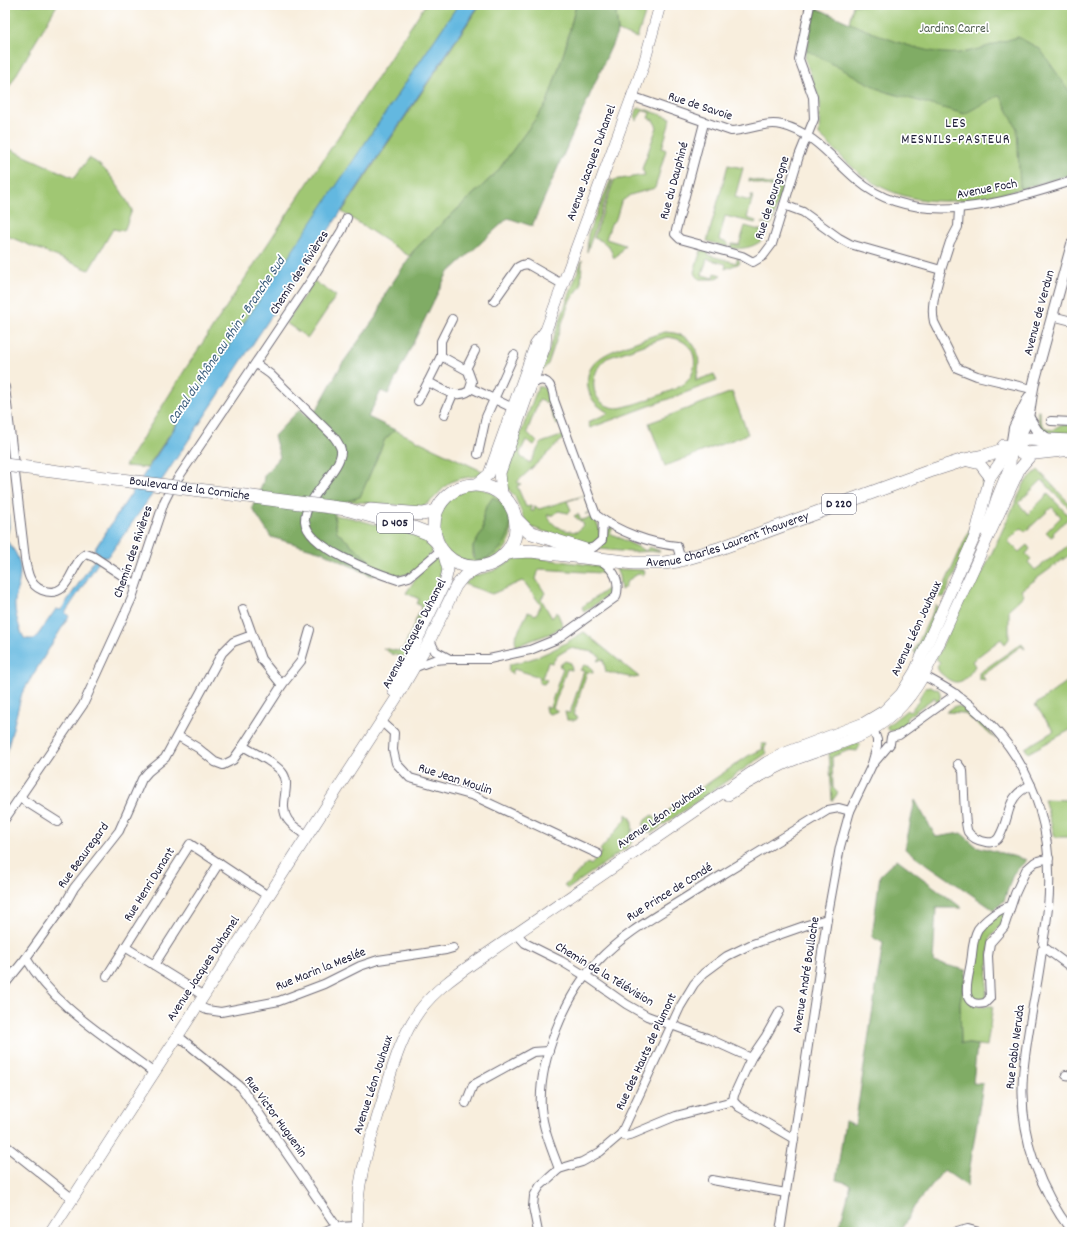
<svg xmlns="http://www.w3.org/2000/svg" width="1077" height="1237" viewBox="0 0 1077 1237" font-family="Dekko,sans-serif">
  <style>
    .green { fill: #a0c773; stroke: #617457; fill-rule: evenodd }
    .forest { fill: #80ac65; stroke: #516750 }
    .water { fill: #64b8e0; stroke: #436d8e }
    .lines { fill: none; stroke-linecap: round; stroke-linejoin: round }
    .minor-casing { stroke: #6d6974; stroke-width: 10 }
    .tertiary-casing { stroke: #6d6974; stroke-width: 12 }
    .secondary-casing { stroke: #6d6974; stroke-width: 12 }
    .primary-casing { stroke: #6d6974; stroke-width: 14 }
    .minor { stroke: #fff; stroke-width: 8 }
    .tertiary { stroke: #fff; stroke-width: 10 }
    .secondary { stroke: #fff; stroke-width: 11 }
    .primary { stroke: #fff; stroke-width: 13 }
    .primary-bridge-casing { stroke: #6d6974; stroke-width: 14; stroke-linecap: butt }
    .primary-bridge { stroke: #fff; stroke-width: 13 }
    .labels { text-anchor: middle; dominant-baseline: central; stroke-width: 3.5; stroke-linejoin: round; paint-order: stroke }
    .shield { fill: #fff; stroke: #646476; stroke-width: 1 }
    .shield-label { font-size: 12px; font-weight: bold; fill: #22223b }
    .park-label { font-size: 13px; fill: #4e5c4f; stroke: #fff }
    .street-label { font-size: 13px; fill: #22223b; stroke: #fff }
    .neighbourhood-label { font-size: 14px; letter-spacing: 1px; fill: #22223b; stroke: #fff }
    .water-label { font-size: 14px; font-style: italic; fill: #3c5e7d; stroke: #fff }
  </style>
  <rect width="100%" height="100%" fill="#fff"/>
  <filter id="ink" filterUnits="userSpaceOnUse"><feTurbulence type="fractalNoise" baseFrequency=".025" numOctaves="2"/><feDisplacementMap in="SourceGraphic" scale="8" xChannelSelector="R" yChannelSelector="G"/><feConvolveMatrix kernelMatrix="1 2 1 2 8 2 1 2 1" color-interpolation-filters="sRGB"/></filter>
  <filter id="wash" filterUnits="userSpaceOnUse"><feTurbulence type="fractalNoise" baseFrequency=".012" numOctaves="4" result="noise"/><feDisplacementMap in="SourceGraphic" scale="16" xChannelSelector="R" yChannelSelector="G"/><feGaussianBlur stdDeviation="0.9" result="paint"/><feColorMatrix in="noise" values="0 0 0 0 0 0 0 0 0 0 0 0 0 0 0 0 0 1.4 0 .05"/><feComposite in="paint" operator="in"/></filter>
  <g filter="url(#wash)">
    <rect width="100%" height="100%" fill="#f8eedd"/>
    <g class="green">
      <path d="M5,5H57L5,94Z"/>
      <path d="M425,5H458L147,468L125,466L186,368Z"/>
      <path d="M480,5H576L565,49L547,103L497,172L415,249L409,256L342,212Z"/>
      <path d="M615,5H648L637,38L618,31Z"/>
      <path d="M853,5H1072V174C1006,193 933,221 869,180C850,168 836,150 819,135L820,102L805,58L810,28L816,8L849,23Z"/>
      <path d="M641,108L671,118L662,148L666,150L655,188L630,195L621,202L616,219L611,224L606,239L625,245L614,259C611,247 605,241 594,238L614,180L645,175L642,169L657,127L653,120L648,118L650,113L643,110L636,121L635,117L637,109Z"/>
      <path d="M5,147L74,178L89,158C109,168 121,190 132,210L124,231L113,229L89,270L5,235Z"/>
      <path d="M728,165L743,168L735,197L750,201L751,196H753L747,218L756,221L755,223L725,216L719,240L728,243L727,247L707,241Z"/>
      <path d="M611,179L612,181L587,252L588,234Z"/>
      <path d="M749,179L779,187L781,185L782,189L772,223L769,225L762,223H767L772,204L770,203L771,200L775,201L778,189L749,181Z"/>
      <path d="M745,226L767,232C762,246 744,250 730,248L732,244L739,245Z"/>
      <path d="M705,249L709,250L708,255L736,263L738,257L740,263L725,269L726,264L707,259L702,275L714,278L715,273L721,275L715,279H699L694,272L701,250L704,251Z"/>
      <path d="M582,260L581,286L570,300L548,364L541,372Z"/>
      <path d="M314,281L336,296L308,338L286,323Z"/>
      <path d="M665,332C695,333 705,355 695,381L714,374L717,381L590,428L588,422L609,413C598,407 590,400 588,388C583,360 610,352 630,344C642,340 653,335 665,332ZM667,337C679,338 691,343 694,357C696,367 692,378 684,384C676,390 625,409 616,408C588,405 588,372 607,358Z"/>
      <path d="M538,387C551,384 556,413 560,423L556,425L548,403L539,400L527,432L537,442L534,445L526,440L520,453L521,457L530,463L541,443L564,435L565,437L517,482L521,484L517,486L526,507L531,506V511H534L535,506L539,509L586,495L592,513L585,514L591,511L584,496L567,501L571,510L568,513L558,511L554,515H547C553,528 564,531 577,532L584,524L574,516L578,514L581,520L594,517L599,528L600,537L595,543L586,546L531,527L524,518L515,497L506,486V473Z"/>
      <path d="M732,392L748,434L665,466L649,423Z"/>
      <path d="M1038,411H1040V421L1044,427L1052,430L1060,425H1072V433C1053,433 1036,436 1038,411Z"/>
      <path d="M395,430L484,472C475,479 462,476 451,482C439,490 433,504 419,507L347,501L360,497L385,439Z"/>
      <path d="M1038,470L1072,506V511L1042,480L1018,503L1028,514L1048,494L1070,517L1053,533L1054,535L1051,537L1046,532L1061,517L1052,507L1025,532L1021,528L1008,541L1019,552L1027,545L1030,549L1026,554L1031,559L1028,562L1035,570L1069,545L1072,546V553L1021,590L1024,595L1009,609V639L1005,644L1001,639L972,661L975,666C967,679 958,689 944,676C940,673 938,671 937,666L940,662L936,659L976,574H982L1025,482Z"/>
      <path d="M985,474L976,526L944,597H939L974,520Z"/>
      <path d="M477,488C526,496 521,565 474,563C425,562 425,490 477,488ZM486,507L509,519C510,541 497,561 473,559V547L483,530V516Z"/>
      <path d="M333,515L352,518L424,538L433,552L412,573L399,576L381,571L337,532Z"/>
      <path d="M608,527L613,528L610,533L646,551L649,547L660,551L631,552L599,549L605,541Z"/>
      <path d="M437,557C453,575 413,638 404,657L392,654L383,648L398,651L404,648L422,606L417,604L419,599L406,593L421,571Z"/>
      <path d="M518,557H530L604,567C628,588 600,600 584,612L582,607L609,588C611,581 608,575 601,573L539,569L536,579L545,593L541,599L552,618L557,612L563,626L549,634L516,646L515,638L528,612L536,615L541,605L525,583L522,581L492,594L464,584L474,576L493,571Z"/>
      <path d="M616,569L644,570L645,573L643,575L638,574L627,581L625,587L621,590L619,576Z"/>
      <path d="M936,605L938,608L919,655L915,653L914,651Z"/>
      <path d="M584,632L639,677L634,678L606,672L603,659L597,661L601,657L593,652L570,648L558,655L552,663L548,662L542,678L547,680L544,684L539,683L540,677L514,669L512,674L508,670L510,664C540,659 559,647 584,632Z"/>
      <path d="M1022,643L1025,649L1021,646L982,675L985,680L979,679V673Z"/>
      <path d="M565,661L571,663L572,670L567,669L553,708L558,711L550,714L546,712L545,707H550L563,668L559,666Z"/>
      <path d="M584,665H589L593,672V673L587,672L573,715L578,717L576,720H567L565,712L570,713L584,671L580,670Z"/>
      <path d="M1072,678V729L1028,753L1025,748L1054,731L1035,705Z"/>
      <path d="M930,686L939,690C941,695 941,700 937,703L935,697L906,718L907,724L899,730L890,731L887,729V726L907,710L909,712L920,700L919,698L926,687Z"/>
      <path d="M955,706C967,705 988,730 996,739L964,713L946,712Z"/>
      <path d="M858,742L860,745L857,751L849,750L832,757L833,788L838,793L832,801L829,753Z"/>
      <path d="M761,744H767L764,749L767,753L653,832H645L643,825L645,820L652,815L656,819L748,756L763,749Z"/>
      <path d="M1044,799L1072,800V837H1055Z"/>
      <path d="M626,814L631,818L633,831H631L632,841L629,846L568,889L564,886L588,863L591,865L602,852L600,850L626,819Z"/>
      <path d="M1005,910V920L990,938L986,999L975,1001L969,993L977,940L982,928Z"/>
      <path d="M966,970L964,991L979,1006H993L987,1046L961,1043L960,1002Z"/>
    </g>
    <g class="forest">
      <path d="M576,5H615L618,31L532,226L508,218L447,274L388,394L381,391L368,417L395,430L385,439L360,497L347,501L334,515L337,532L381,571L372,576L322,552L271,537L252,508L263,483L264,476L280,457L274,436L300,409L308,417L317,409L342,364L378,314L385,294L415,249L497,172L547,103L565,49Z"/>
      <path d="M816,8C853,24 919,57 959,53C978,51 999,42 1018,37L1040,49L1072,95V174L1020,189L1017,129L1000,95L964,114L883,91L806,50Z"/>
      <path d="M493,497C524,519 508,556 475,562L473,547L483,530V516L486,507Z"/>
      <path d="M915,800L936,837L961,833L976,846L1027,860L1013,874L1004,901L994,910L905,849Z"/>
      <path d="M897,859L962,908H936L933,962L966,970L960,1002L961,1043L977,1045L973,1083L983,1084L967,1186L944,1170L914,1207L900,1232H838L851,1184L836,1180L845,1121L855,1125L883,943L872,937L880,875Z"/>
    </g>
    <path class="water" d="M458,5H479L156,489L108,557H102L65,613L69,616L22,693L5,759V426L9,527L6,540C14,549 20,558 20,570C20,592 10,597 18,622C20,628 21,634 25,639H35L56,609L61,610L99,553L94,550L252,311Z"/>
  </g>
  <g filter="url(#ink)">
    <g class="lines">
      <defs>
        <g id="minor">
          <path d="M631,96L731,131C749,131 764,121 782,125C815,133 832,159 857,180C916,231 1007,202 1072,181"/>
          <path d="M704,123L675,234L680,239L742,256L753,262L763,256L772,244L799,156L814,119L813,97L799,59L810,5"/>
          <path d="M784,205L803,212L839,238L850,244L941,270C937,288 930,304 934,322L957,368L977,376L1032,389"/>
          <path d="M941,270L950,242L958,227L959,209"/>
          <path d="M494,301L518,267L522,265L527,264L562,284"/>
          <path d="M1052,316L1072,321"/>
          <path d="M441,356L468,371L472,382L469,391C455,400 441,388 428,382Z"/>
          <path d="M441,356V341L452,319"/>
          <path d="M256,364L270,374L334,437C337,441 340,445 341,450C343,469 304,498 305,521C307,548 376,573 398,580L409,577L441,550"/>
          <path d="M466,369L475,351"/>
          <path d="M5,387L25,559C27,571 29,585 42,590C71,601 70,562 86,554L94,557L135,584"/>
          <path d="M530,387C544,373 553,384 554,400L596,515C619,532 649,543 677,546L679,553"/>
          <path d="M471,388L517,410"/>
          <path d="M418,401L428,382"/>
          <path d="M444,415L453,394"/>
          <path d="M1051,421L1072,422"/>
          <path d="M478,454L486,417L514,355"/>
          <path d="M585,550L594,547L602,540L603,520"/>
          <path d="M243,609L261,659L282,685L243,746C254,753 274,762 282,772C293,785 277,804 288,820C293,827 301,831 308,836"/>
          <path d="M430,640L435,651L448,658"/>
          <path d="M413,668L434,660L448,659H489L530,650L557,639L616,597C621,581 614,570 602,561"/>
          <path d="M919,673C933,681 948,688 961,698C1042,759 1061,848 1043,943"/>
          <path d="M282,685L301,661L310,630"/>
          <path d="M381,721L394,733L393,750L396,763L410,778L474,796L598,854"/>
          <path d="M178,736L198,748L215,762L223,765L233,760L243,746"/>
          <path d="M873,764L890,744L891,737L899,735L956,694"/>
          <path d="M958,764L963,771C964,782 964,825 968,832C972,838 979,841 986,842C991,843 996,842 999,837C1012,815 1004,797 1031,785"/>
          <path d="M20,798L58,822"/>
          <path d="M5,819L83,705L132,598L164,502L170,490L312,279L342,230L347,218"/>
          <path d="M1010,906C999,909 985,920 978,929C972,939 973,951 971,962C969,977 957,1009 985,1003L990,998L988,956L990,943L1004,927L1015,894L1026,870L1035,862L1049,858"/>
          <path d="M516,933L525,943L561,961L589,978L626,1004L647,1016L707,1038L751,1058"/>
          <path d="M125,947L204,996"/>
          <path d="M1045,948L1072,968"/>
          <path d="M1042,950C1037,992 1026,1034 1023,1076C1019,1134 1037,1186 1072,1232"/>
          <path d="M154,965L219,863"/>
          <path d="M107,976L190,844L268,896"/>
          <path d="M5,984L26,958"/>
          <path d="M198,1006L207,1010L221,1012L279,1001L324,984L360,966L378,960L446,950L453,948"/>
          <path d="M178,1036L241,1087L337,1227"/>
          <path d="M154,1073C109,1038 56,1009 26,958L65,904L74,888L119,831L142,779L148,772L165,758L222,653L233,642L252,635"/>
          <path d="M1066,1075L1072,1076"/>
          <path d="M733,1101L734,1095L751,1058L766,1036L780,1011"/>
          <path d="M733,1101L739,1107L794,1139"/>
          <path d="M466,1103L473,1085L533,1052L549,1051"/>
          <path d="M621,1134L625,1136L633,1134L676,1116L733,1101"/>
          <path d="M5,1145L73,1199"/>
          <path d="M559,1169C552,1150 543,1129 541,1108C538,1062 565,995 598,961C624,933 658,915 691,894C737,866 782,838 828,810L839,808L850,811"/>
          <path d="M712,1180L786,1193"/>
          <path d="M325,1232L337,1227L357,1226"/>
          <path d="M538,1232L533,1207L534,1196L540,1186L559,1169L582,1162L600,1152L621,1134L680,1007L694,984L704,973L727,956L750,945L807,925L827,919"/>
          <path d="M780,1232L827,919L840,847L850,811L871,767L877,746V740L872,725"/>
          <path d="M956,1232L968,1229L979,1232"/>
        </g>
        <g id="tertiary">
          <path d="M1029,418L1037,431L1049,440"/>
          <path d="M1014,444C1033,420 1028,406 1035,379C1047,334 1060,289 1072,244"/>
          <path d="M1011,447L1014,428L1029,397"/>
        </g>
        <g id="secondary">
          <path d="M964,460L980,464L990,477"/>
          <path d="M477,484L489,474L536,343L546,330L643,67L660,5"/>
          <path d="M502,494L500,473L545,346L546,330"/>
          <path d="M986,532L997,498L1010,466L1011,447"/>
          <path d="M393,691L445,582L448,570L443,552"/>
          <path d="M728,795C745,784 763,774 782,765C809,752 840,746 868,732C897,717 916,692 930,663L1020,468L1032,454"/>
          <path d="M51,1232L397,697L430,640L456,586L464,576L480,567"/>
          <path d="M358,1232C354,1186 369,1145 382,1102C392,1070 400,1037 420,1010C435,990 455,976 475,962L767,762L785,753L864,723L884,711L901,694L915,671L975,536L990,477L1011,447"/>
        </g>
        <g id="primary">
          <path d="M1004,446L1011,447L1026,454L1072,449"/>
          <circle cx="475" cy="526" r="41"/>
          <path d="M346,509L414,528L427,533L436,541"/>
          <path d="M370,510L423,514L436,511"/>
          <path d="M516,519L529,532L588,551"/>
          <path id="s1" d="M505,554L513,552L531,551L634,563H664L677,561L718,549L933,470L964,460L988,455L1011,447L1026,439L1072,441"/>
        </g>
      </defs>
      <use href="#minor" class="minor-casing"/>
      <use href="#tertiary" class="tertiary-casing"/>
      <use href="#secondary" class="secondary-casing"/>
      <use href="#primary" class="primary-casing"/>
      <use href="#minor" class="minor"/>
      <use href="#tertiary" class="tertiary"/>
      <use href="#secondary" class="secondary"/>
      <use href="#primary" class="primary"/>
      <defs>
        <g id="primary-bridge">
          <path id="s2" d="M5,465L346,509"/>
        </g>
      </defs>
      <use href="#primary-bridge" class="primary-bridge-casing"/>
      <use href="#primary-bridge" class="primary-bridge"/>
    </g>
  </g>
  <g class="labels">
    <g class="shield">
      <rect x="822" y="494" width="34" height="20" rx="3"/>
      <rect x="377" y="513" width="36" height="20" rx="3"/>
    </g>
    <g class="shield-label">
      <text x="839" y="504">D 220</text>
      <text x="395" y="523">D 405</text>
    </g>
    <g class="park-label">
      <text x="954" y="29">Jardins Carrel</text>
    </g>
    <g class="street-label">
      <text transform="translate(700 107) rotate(18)">Rue de Savoie</text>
      <text transform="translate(592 163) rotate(-70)">Avenue Jacques Duhamel</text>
      <text transform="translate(675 181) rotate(-75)">Rue du Dauphiné</text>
      <text transform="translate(987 190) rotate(-11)">Avenue Foch</text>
      <text transform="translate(773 198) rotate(-72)">Rue de Bourgogne</text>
      <text transform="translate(300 273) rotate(-57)">Chemin des Rivières</text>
      <text transform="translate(1040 313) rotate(-75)">Avenue de Verdun</text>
      <text stroke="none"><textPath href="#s2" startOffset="186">Boulevard de la Corniche</textPath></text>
      <text stroke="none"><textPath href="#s1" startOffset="227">Avenue Charles Laurent Thouverey</textPath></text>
      <text transform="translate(134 552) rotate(-71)">Chemin des Rivières</text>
      <text transform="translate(917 629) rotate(-65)">Avenue Léon Jouhaux</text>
      <text transform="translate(415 634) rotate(-62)">Avenue Jacques Duhamel</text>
      <text transform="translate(455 780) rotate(18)">Rue Jean Moulin</text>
      <text transform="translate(661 817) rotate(-35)">Avenue Léon Jouhaux</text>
      <text transform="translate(84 856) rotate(-54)">Rue Beauregard</text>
      <text transform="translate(150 885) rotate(-58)">Rue Henri Dunant</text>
      <text transform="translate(670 893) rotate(-32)">Rue Prince de Condé</text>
      <text transform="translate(204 969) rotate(-57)">Avenue Jacques Duhamel</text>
      <text transform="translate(321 970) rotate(-22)">Rue Marin la Meslée</text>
      <text transform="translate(604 975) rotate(31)">Chemin de la Télévision</text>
      <text transform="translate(807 975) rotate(-81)">Avenue André Boulloche</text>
      <text transform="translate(1016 1047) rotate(-83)">Rue Pablo Neruda</text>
      <text transform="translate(647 1052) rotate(-65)">Rue des Hauts de Plumont</text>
      <text transform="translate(374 1085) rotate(-72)">Avenue Léon Jouhaux</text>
      <text transform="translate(275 1117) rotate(54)">Rue Victor Huguenin</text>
    </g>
    <g class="neighbourhood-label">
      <text x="956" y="124">LES<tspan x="956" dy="16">MESNILS-PASTEUR</tspan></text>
    </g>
    <g class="water-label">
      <text transform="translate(227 341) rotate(-56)">Canal du Rhône au Rhin - Branche Sud</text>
    </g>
  </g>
  <rect width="1077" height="1237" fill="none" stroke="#fff" stroke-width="20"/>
</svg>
